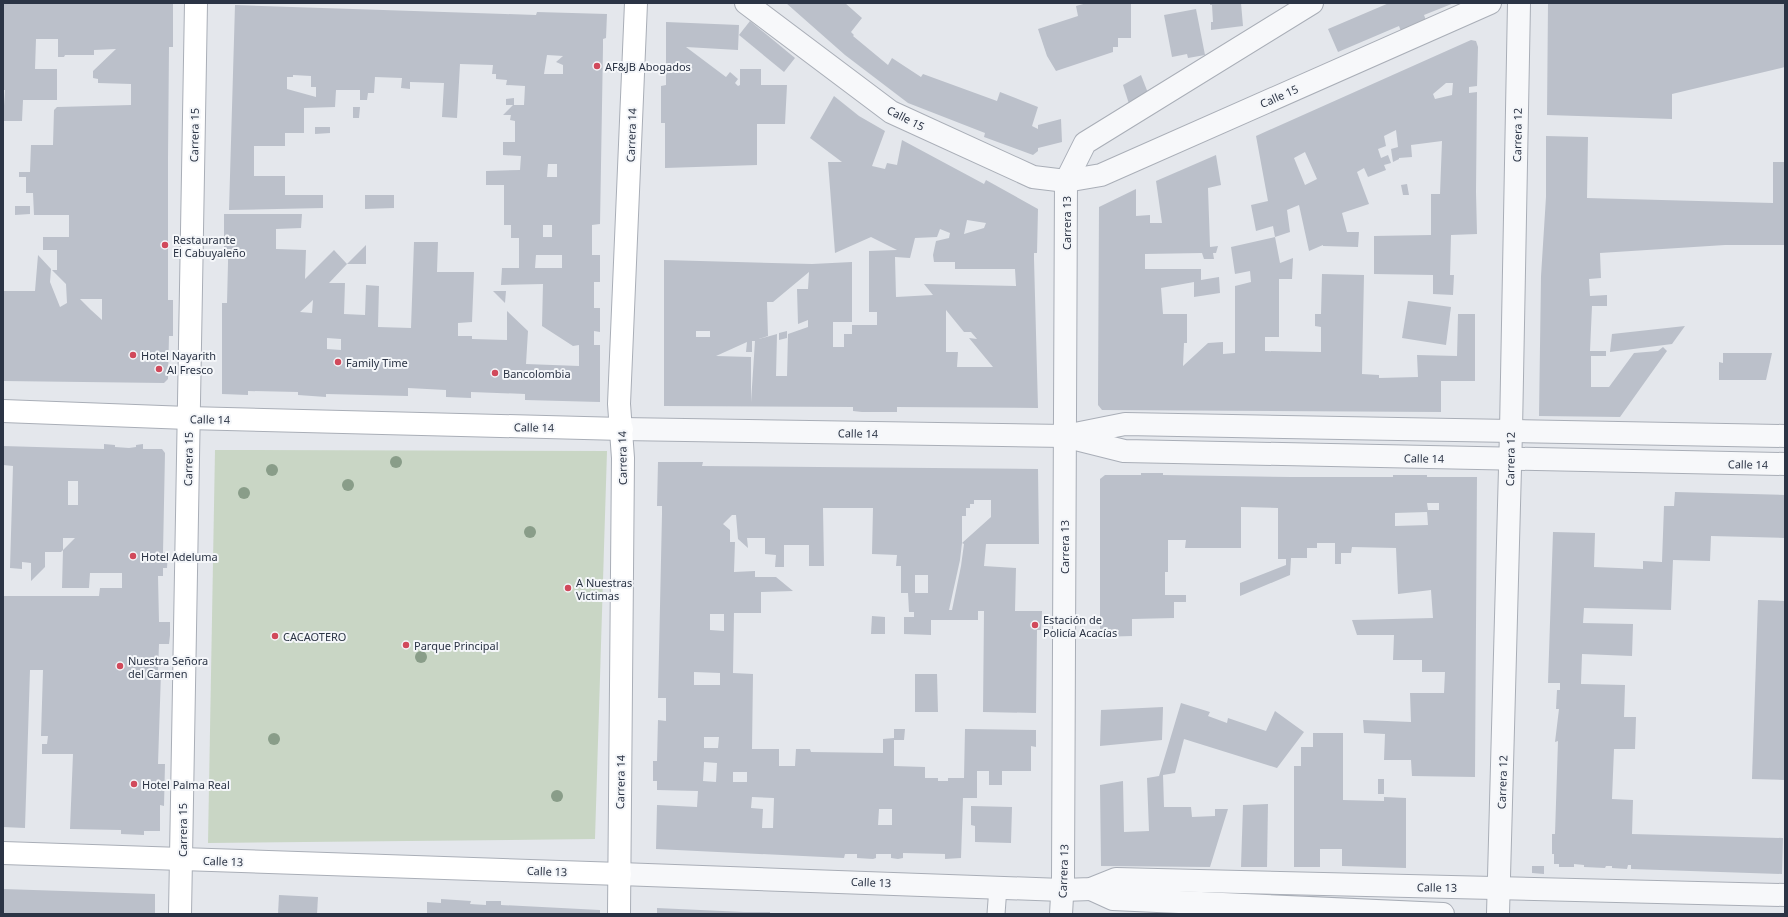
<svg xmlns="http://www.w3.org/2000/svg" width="1788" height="917" viewBox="0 0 1788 917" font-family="'Noto Sans',sans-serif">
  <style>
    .green { fill: #c9d6c5 }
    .building { fill: #bbc0ca; fill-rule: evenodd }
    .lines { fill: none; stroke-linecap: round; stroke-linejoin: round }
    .lane-casing { stroke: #a9aeb7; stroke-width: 19 }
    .street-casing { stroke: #a9aeb7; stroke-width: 24 }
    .secondary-casing { stroke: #a9aeb7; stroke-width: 24 }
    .lane { stroke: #f7f8fa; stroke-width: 17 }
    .street { stroke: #f7f8fa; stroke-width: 22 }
    .secondary { stroke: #fff; stroke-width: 22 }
    .tree { fill: #899d89 }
    .poi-dot { fill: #d1495b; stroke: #f4f6f9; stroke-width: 1.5 }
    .labels { text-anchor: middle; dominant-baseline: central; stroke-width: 4; stroke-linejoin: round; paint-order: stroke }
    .poi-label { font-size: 11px; fill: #2b3445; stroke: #f4f6f9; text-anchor: start }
    .street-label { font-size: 11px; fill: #2b3445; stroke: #f4f6f9 }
  </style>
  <rect width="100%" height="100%" fill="#e4e7ec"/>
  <path class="green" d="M215,450L607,451L595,839L208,843Z"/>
  <g class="building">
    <path d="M3,3H173V47H169L168,158V300H173V336H169L168,379L164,383L3,381V291H35L38,255L51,269L50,282L60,307L67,303L66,284L52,270H57V250H43V237H69V215H34L33,193H26V177H19V172H30L31,145H53L54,110L57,107L131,105V84L98,83V79L93,78V71L116,49L94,50V55H65L64,57H58V39H36L35,69H57V100H23L22,121H3L5,90H3ZM80,299H102V320L91,310Z"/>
    <path d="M786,3H845L862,18L851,32L854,35L853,36L888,65L892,58L921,77L923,74L997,101L1000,92L1038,107L1032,126L1038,129V125L1061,119L1062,142L1038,148V151L1033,155L984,137L985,133L908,103L845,55Z"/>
    <path d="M1087,3H1137V4H1131V38H1118V47H1113V52L1056,71L1047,56L1038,29L1078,16L1076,6Z"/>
    <path d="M1210,3H1241L1243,26L1211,30V22H1213L1212,5H1210Z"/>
    <path d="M1389,3H1454L1424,15L1427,23L1402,34L1399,26L1338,52L1328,29Z"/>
    <path d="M1548,3H1785V67L1672,94V119L1547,115Z"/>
    <path d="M235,5L505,14L536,15L537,12L607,14L606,38L603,39V47L600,224L592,225V255H600V282H594V308H600V332L594,331V345H600V402L525,400V394L471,392V398L446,397V390L408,388V396L326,394V397L298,395V392L248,391V395L222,394V303H227L228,263V249H224V214H302L301,228L276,229V249L306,250L305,279L334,250L347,264L329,283H345L344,314L365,315L366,285L379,286L378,327L411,328L414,242H438L437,272H474L472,322L458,323V336H472V339L507,340V311L528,331L526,364L579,366V345L573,346L542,326L543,284L501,285L502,268H519V238H511V225H504V185H486V171L520,170L521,156L503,155V142H515V121L510,120L511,115H503L513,105H506V99L514,98V105H524L525,86L506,85L507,80L496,79V74H492L493,65L460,64L457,118L442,117L444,83L410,82V89L401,88L402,78L375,77L374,93H368L367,100H360V90H336L335,107L304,108V133H285V146H254V176H285V195H323V208L229,210ZM547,55L563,56L556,62L563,65V74H544ZM293,75L311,76V87H316V97L287,89V77H293ZM548,164H557V177H547ZM543,225H552V237H543ZM536,255H562V268H535ZM313,300L312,313L300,312ZM327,338L341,339V350L327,349Z"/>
    <path d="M1196,9L1205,55L1188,58L1187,54L1172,57L1164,15Z"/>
    <path d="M750,21L795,58L784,72L739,35Z"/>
    <path d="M666,22L739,25L738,50L686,47L726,77L730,72L738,79L735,83L738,86L740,85V69H761V85H787L785,124H757V165L665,168V123H661V86L666,85Z"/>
    <path d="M1471,40L1476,41L1478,47L1477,86L1469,87V93L1477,92L1476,192L1477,234L1451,235L1450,275H1454L1453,295L1433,294V275L1374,274V236L1431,235V194H1440L1442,141L1411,145L1412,157L1399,158V159L1393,162L1391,149L1398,147L1396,130L1384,136L1386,146L1378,149L1381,158L1388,155L1391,163L1384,165L1386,170L1368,177L1364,168L1357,172L1369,204L1342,213L1347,232H1359L1358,247L1323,246V245L1309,251L1299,205L1287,210L1290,232L1275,237L1273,226L1256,231L1251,205L1268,201L1256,136ZM1446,83H1453L1452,95L1435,99L1433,94ZM1305,152L1317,179L1305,185L1294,158Z"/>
    <path d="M1141,75L1148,93L1129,104L1123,85Z"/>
    <path d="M834,96L859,116L885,131L872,166L885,169L887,163L897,165L902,140L984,184L986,180L1038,209L1037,253H1034V259L1038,408L897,407V412H862L853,411V407L664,406V260L812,264L852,262V322H833V347H844V334H852V325H877V312H869V251L897,250L871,237L835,253L828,162H842L810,138ZM967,220L986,223L984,228L964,234ZM940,229L950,233L949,238L936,241L933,255L934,262H955V269H1015L1016,286L924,284L933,295L896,297L895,257L910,258L915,238L937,237ZM809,272L808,289H797L798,324L808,320V327L788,334L787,376H776L777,334L759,339L768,336L767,302H773ZM946,310L964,332H971L977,339L969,338L993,367H957L958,352H946ZM696,331H710V337H696ZM752,341H755L751,402V357L716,356L747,342L746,352H752Z"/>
    <path d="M353,107H360L359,118H353Z"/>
    <path d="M315,127H330V133L315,134Z"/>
    <path d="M1546,136L1588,137L1587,198L1773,203V162H1785V245H1725L1600,253L1601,278L1589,279L1590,296L1607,295V306H1592L1590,351H1606V356H1591V387H1609L1634,353L1658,351L1663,347L1667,351L1620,417L1539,416L1541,276L1546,197Z"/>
    <path d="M1216,155L1221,185L1208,188L1210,247L1218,246L1216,253H1213L1214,259H1204L1202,253L1145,254V269H1201V280L1219,277L1220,293L1194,297V282L1161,288L1163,314H1187V343H1184L1183,366L1208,343L1223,342V354L1235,353V286L1251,282L1250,271L1235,274L1231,247L1275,237L1280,263L1293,258L1292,279H1279V337H1265V351L1321,352V327L1315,326V314H1321L1322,274L1364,275L1362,374L1379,375V378L1418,377L1417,355L1457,356L1458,314H1475V381H1441V412L1102,410L1098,405V397L1099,207L1136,189V216L1150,215V223H1162L1156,181Z"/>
    <path d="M1407,184L1409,195H1403L1401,185Z"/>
    <path d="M365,195H394V208L365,209Z"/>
    <path d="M15,206H30V214L15,215Z"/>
    <path d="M366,245V264H347Z"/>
    <path d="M493,291H506L505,303Z"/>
    <path d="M1408,301L1451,307L1446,345L1402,338Z"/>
    <path d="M1685,326L1672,344L1610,352L1612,334Z"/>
    <path d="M787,331V338L779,340V333Z"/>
    <path d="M1723,353H1772L1766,380H1719V362L1723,363Z"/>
    <path d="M104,444L115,445V447L129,448L136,447V445L143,444V449H162L165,453L163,553L168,552L167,568H163V576H158L159,622H170V635L169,644H159L158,672H161L158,764H165L164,806L160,805V831H144V835L121,834V830L70,829L73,754H42V744H47L48,736H41L43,670H30L25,828L3,827V596H99L100,588H122V573H90L89,588H62L63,550L75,538H63V550L61,552H45V567L31,581V563L22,562V569L10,568L13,466L3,465V446L104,449ZM68,481H78V505H68Z"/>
    <path d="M658,462H703L702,466L1038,469L1039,544H986L984,566L1016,568L1015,611H1042L1041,630H1037L1036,713L983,712L984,611H978V620H931V635L904,634V617H914V612H909L908,593H901V566H896L897,555L872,554L873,508H823L824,566H809V545H784V567H775L776,555L765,554V538H747L748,548L738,539L736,515H732L723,524L730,530V542H735L734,572L755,571V577H776L793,591L761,592V613H734L733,673L753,674L752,749H779V766H795L796,749H810L811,752L883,753V739L894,738V729H905L904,740H894V766L925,767V778H938V781H948V778H964L965,729L1036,730V747L1031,746V771H1002V785H989V771H977V798H963L961,858L945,859V854L903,853V858L898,859L891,858V854H876V858L873,859L857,858V854H845L844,858L656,849L657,805L697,807L698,791L657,790V781H653V761H657L658,720L666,721V698H658L662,514V506H657ZM974,500H991V517L962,543V516H966V508H970V504H974ZM962,543L964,544L961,566L952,610H949L960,560ZM915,575H928V593H915ZM710,614H724V631L710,630ZM694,672L720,673V685H694ZM704,737H719L718,748H704ZM704,762L717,763L716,782L703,781ZM733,772H747V782H733ZM752,797L774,798L773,828H762L763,809L751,808ZM879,809H892V825H878Z"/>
    <path d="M1141,473H1163V475L1291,477H1393V475H1427V477H1477L1475,777L1412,776L1411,760H1384L1385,734L1364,733L1363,720L1411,722L1410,693H1444L1445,672H1422V660H1393L1394,635H1357L1352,620L1433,618L1431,590L1398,594L1396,548L1352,547L1351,553H1341V564H1335V543H1317V548H1307V558H1291L1290,575L1240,596V583L1286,565V559H1278V508L1241,507V548H1185L1186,540H1168V572H1165V595H1186V602H1174V618L1132,619V636L1100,637V479L1105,475H1141ZM1427,503H1439V510H1428ZM1427,512L1428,525L1395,526V513Z"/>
    <path d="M1675,492L1785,495V538L1711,536L1710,561L1673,560L1671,610L1584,608L1583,623L1633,624L1632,656L1582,654L1581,684L1625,685L1624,717H1636L1635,749H1614L1612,799L1633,800L1632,834L1783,838L1782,874L1631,869V865H1628L1627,869L1612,868V866H1606L1605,868L1584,867V865L1574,864V867H1559V864H1554V854H1552V834H1555L1558,741L1555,742L1559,709H1556L1557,690H1560V683H1548L1553,532L1595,533L1594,567L1643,569V561L1662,562L1664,506H1674Z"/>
    <path d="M1758,600L1785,601V780L1752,779Z"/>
    <path d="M872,616L885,617V634H871Z"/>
    <path d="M915,674H937L938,712H915Z"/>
    <path d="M1181,703L1210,712L1208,716L1227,723L1228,718L1266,731L1275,711L1304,732L1277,768L1184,739L1175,773L1163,775L1164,807H1191L1192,817L1215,816V809H1228L1210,867L1101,866L1100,785L1123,781L1124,832L1149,831L1147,778L1159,776Z"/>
    <path d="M1163,707L1162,740L1100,746L1101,710Z"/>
    <path d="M1313,733H1343V800L1384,801V797L1406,798V868L1342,866V849H1320V867H1294V766H1301V747H1313Z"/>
    <rect x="1378" y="779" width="6" height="15"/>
    <path d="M1268,804L1267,867H1241L1243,805Z"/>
    <path d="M971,806L1012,807L1011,843L975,842V826L971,825Z"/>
    <path d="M1532,866H1544V874L1532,873Z"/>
    <path d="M3,889L155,894V914H3Z"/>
    <path d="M279,895L318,897L317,914H278Z"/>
    <path d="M441,899L471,901L470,904L486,905V901H501V905L600,910V914H427V902L441,903Z"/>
    <path d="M657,908L744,912H770V914H657Z"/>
  </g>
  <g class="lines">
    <defs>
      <path id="lane" d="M996,914L998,887"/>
      <g id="street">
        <path d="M746,3L891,112L1033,177L1066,181L1101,175L1490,3"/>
        <path d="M622,429L1065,436L1125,424L1785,436"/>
        <path d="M1072,438L1124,451L1785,464"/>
        <path d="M620,874L1062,890L1091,889L1116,879L1785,895"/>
        <path d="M1091,889L1113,899L1443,914"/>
        <path d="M1061,914L1063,879L1066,181L1085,143L1312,3"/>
        <path d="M1498,914L1511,431L1519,3"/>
      </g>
      <g id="secondary">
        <path d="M3,411L188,418L622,429"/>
        <path d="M3,853L620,874"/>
        <path d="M180,914L196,3"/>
        <path d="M619,914L623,458L619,404L636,3"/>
      </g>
    </defs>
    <use href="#lane" class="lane-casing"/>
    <use href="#street" class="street-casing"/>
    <use href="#secondary" class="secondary-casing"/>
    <use href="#lane" class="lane"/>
    <use href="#street" class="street"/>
    <use href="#secondary" class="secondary"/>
  </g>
  <g class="tree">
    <circle cx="396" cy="462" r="6"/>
    <circle cx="272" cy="470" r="6"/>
    <circle cx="348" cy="485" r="6"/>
    <circle cx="244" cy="493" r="6"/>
    <circle cx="530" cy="532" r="6"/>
    <circle cx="421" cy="657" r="6"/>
    <circle cx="274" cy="739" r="6"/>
    <circle cx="557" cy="796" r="6"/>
  </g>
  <g class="poi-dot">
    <circle cx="597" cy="66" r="4"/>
    <circle cx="165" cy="245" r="4"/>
    <circle cx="133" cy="355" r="4"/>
    <circle cx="338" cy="362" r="4"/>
    <circle cx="159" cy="369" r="4"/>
    <circle cx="495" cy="373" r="4"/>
    <circle cx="133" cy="556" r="4"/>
    <circle cx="568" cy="588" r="4"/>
    <circle cx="1035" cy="625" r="4"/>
    <circle cx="275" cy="636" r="4"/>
    <circle cx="406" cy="645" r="4"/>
    <circle cx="120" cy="666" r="4"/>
    <circle cx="134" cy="784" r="4"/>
  </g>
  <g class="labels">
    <g class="poi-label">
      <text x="605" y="66">AF&amp;JB Abogados</text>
      <text x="173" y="239">Restaurante<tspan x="173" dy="13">El Cabuyaleño</tspan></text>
      <text x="141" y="355">Hotel Nayarith</text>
      <text x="346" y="362">Family Time</text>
      <text x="167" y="369">Al Fresco</text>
      <text x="503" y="373">Bancolombia</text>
      <text x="141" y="556">Hotel Adeluma</text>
      <text x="576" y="582">A Nuestras<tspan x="576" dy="13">Victimas</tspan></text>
      <text x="1043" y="619">Estación de<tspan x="1043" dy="13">Policía Acacías</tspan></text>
      <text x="283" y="636">CACAOTERO</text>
      <text x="414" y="645">Parque Principal</text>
      <text x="128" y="660">Nuestra Señora<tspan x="128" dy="13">del Carmen</tspan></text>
      <text x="142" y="784">Hotel Palma Real</text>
    </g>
    <g class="street-label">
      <text transform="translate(1279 96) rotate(-24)">Calle 15</text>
      <text transform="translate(906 118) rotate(27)">Calle 15</text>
      <text transform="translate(194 135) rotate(-89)">Carrera 15</text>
      <text transform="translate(631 135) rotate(-88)">Carrera 14</text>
      <text transform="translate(1517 135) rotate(-89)">Carrera 12</text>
      <text transform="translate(1066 223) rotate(-90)">Carrera 13</text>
      <text transform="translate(210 419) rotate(1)">Calle 14</text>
      <text transform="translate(534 427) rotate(1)">Calle 14</text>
      <text transform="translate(858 433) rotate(1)">Calle 14</text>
      <text transform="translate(622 458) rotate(-91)">Carrera 14</text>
      <text transform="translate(1424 458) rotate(1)">Calle 14</text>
      <text transform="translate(188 459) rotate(-89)">Carrera 15</text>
      <text transform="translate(1510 459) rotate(-89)">Carrera 12</text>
      <text transform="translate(1748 464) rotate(1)">Calle 14</text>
      <text transform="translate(1064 547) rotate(-90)">Carrera 13</text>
      <text transform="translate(620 782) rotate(-89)">Carrera 14</text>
      <text transform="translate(1502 782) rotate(-88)">Carrera 12</text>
      <text transform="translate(182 830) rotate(-90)">Carrera 15</text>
      <text transform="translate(223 861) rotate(2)">Calle 13</text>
      <text transform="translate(547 871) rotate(2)">Calle 13</text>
      <text transform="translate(1063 871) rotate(-88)">Carrera 13</text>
      <text transform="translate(871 882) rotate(2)">Calle 13</text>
      <text transform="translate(1437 887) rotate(1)">Calle 13</text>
    </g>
  </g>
  <rect width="1788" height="917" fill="none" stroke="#2b3445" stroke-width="8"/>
</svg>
